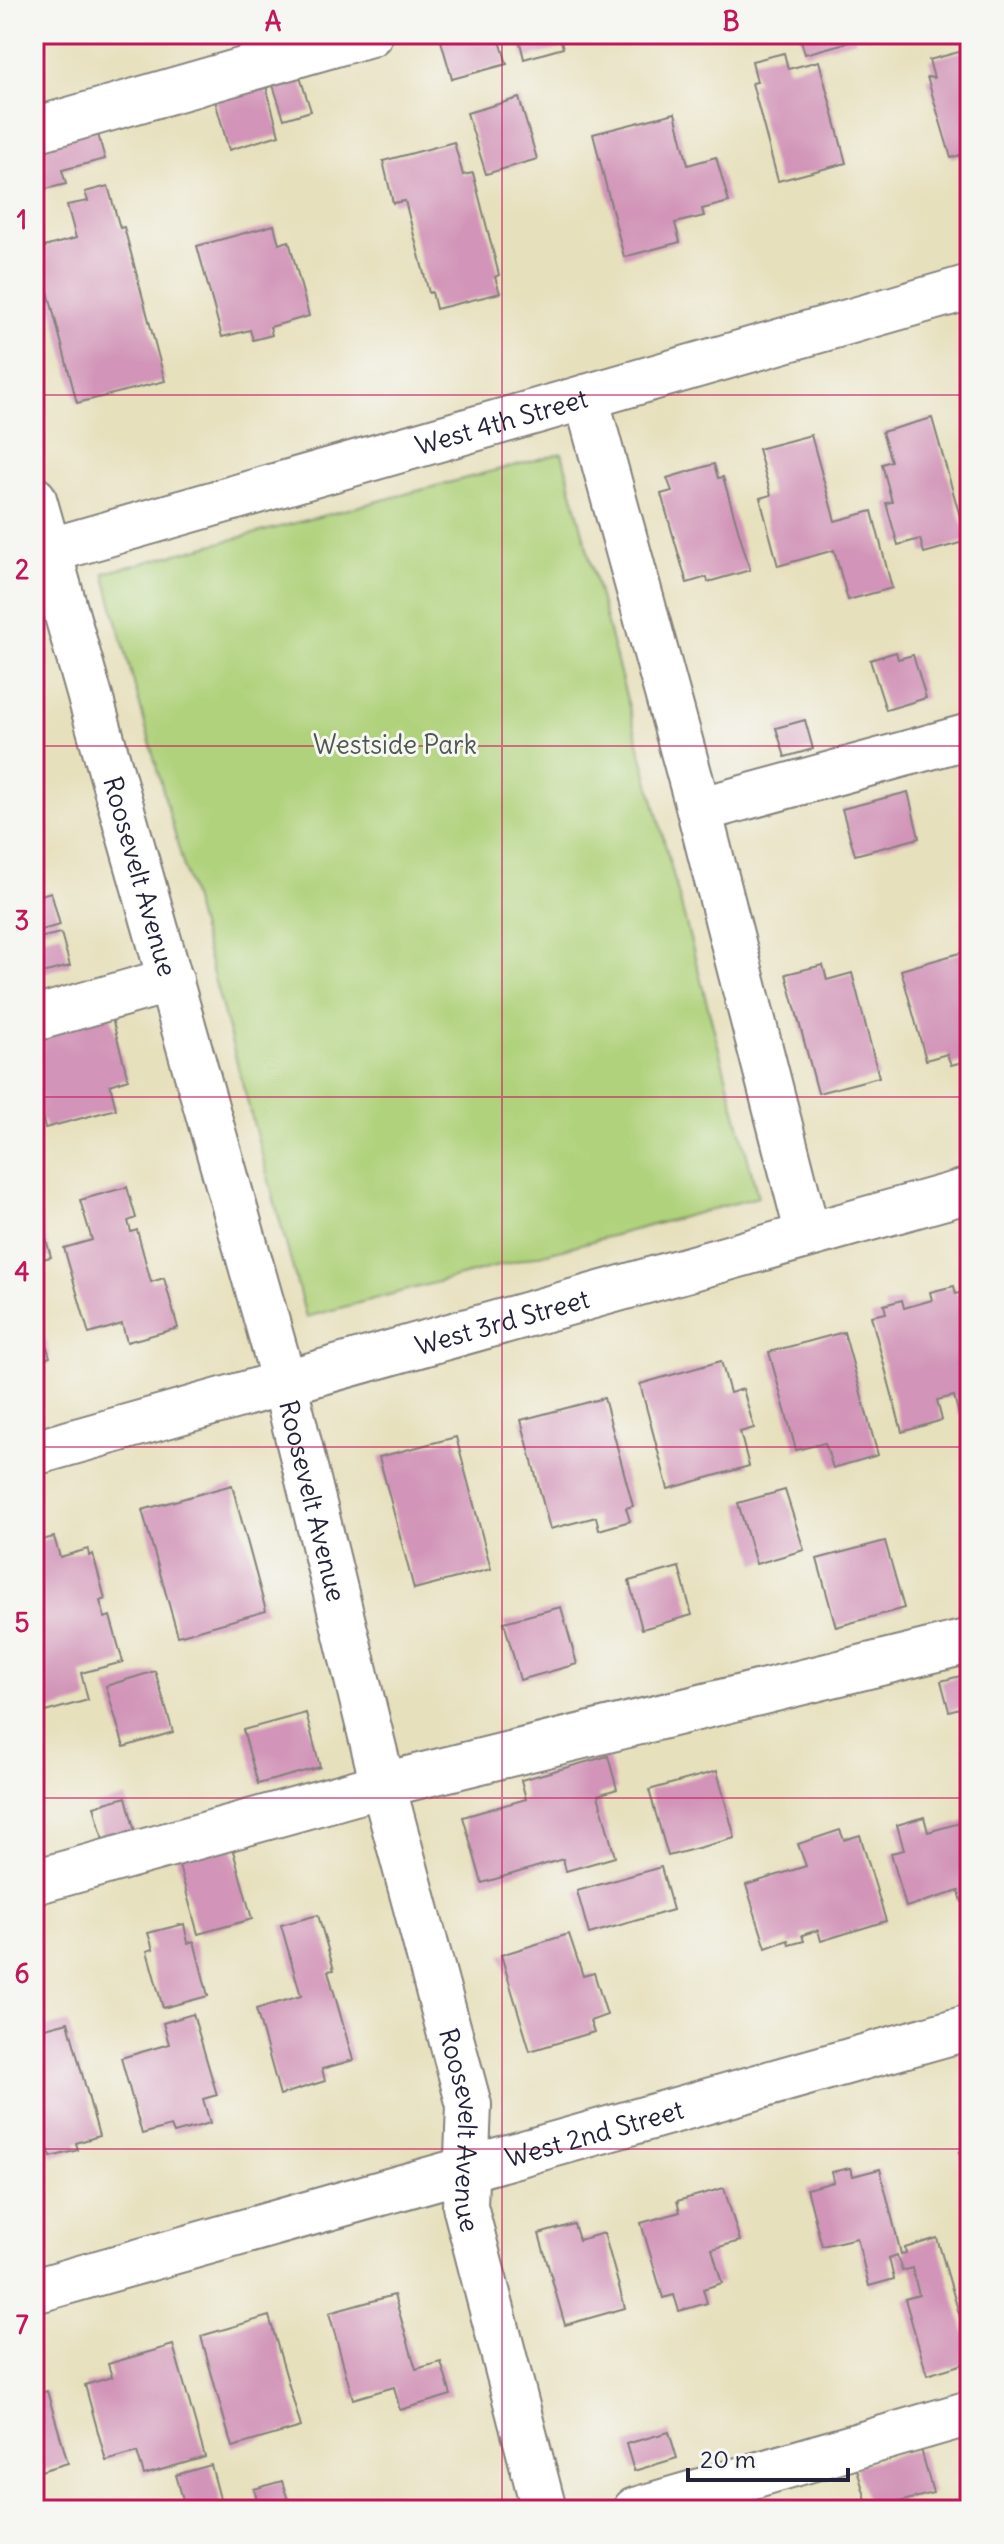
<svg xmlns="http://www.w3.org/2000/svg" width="1004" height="2544" viewBox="0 0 1004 2544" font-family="Delius,sans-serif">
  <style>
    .green { fill: #b0d27b; stroke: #697a5b; stroke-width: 2 }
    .building { fill: #d294b8 }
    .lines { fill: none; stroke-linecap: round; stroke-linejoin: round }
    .minor-casing { stroke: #84817c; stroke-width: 48 }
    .minor { stroke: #fff; stroke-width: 44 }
    .grid { fill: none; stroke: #c2185b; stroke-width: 2; stroke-opacity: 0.55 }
    .labels { text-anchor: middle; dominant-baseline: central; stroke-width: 6; stroke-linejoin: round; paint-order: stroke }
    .street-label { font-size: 26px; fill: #22223b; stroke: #f6f6f2 }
    .park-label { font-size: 26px; fill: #4d574e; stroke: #f6f6f2 }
    .neatline { fill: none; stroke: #c2185b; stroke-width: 3 }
    .grid-label { font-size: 26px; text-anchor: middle; font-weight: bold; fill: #c2185b }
  </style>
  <rect width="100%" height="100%" fill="#f6f6f2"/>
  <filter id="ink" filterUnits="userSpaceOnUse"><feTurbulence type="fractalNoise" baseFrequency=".0125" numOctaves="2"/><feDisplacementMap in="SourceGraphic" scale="16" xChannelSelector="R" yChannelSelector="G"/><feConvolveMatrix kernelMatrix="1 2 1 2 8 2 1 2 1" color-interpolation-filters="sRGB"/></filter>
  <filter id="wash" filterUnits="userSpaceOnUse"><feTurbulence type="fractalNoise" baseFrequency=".006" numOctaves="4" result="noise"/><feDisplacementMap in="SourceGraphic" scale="32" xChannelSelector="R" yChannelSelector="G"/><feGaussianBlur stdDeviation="1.8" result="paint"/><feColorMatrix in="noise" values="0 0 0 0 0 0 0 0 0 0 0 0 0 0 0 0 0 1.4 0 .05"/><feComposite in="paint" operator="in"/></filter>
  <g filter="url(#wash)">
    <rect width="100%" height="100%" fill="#e7e0bd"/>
    <path class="green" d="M562,453L758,1197L306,1317L104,573Z"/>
    <g id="blocks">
      <g class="building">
        <path d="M439,34H498L507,64L452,79Z"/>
        <path d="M518,34H559L563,48L524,59Z"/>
        <path d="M799,34H854L856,40L805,54Z"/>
        <path d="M970,49V167L964,169L960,155L951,158L927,77L934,78L929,60Z"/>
        <path d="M784,53L788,69L819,61L846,163L778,181L752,83L757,82L752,61Z"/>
        <path d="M299,74L311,111L284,119L272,82Z"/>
        <path d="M265,82L279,135L229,150L214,97Z"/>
        <path d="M519,98L537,159L486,174L467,113Z"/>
        <path d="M675,113L688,165L716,157L729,202L702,209L704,216L675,223L680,242L624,257L593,134Z"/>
        <path d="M94,120L105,159L62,170L66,184L34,192V136Z"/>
        <path d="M454,142L463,175L473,173L499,275L495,277L500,293L436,309L432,292L429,293L405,201L393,203L383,161Z"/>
        <path d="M108,186L120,228L124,227L165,381L77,403L37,249L76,238L67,205L88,201L85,192Z"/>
        <path d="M274,225L279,244L289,241L309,316L270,327L272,335L253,340L250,330L222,337L197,246Z"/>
        <path d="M932,418L967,541L924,553L920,539L898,545L886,503L892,502L882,464L891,461L882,432Z"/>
        <path d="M811,435L835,521L872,511L892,588L848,600L834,550L778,566L760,498L771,495L758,449Z"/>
        <path d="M714,464L718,478L723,477L750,570L708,582L707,577L687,583L661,494L672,491L667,478Z"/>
        <path d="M896,652L898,659L913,655L926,698L886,710L870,660Z"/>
        <path d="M805,720L813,749L785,757L776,728Z"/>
        <path d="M908,792L919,838L855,855L842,809Z"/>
        <path d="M51,892L60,925L34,932V897Z"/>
        <path d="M61,933L70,966L34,975V939Z"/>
        <path d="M970,950V1048H968L970,1060L951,1065L947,1054L926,1060L901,970Z"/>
        <path d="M823,965L827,980L852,973L879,1077L818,1093L786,974Z"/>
        <path d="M110,1011L128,1079L110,1085L116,1109L45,1128L43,1120L34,1122V1032Z"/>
        <path d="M127,1187L136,1218L128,1221L131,1232L137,1230L151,1282L164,1278L178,1328L127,1342L122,1324L89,1334L64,1248L92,1240L80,1200Z"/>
        <path d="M39,1214L51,1257L34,1261V1215Z"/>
        <path d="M954,1286L956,1294L970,1290V1412L959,1415L954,1396L937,1400L942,1420L902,1432L871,1316L886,1313L884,1305L902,1300L904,1308L932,1300L930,1292Z"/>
        <path d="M34,1304L50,1357L34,1361Z"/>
        <path d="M844,1332L878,1455L833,1468L825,1443L796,1450L769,1352Z"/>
        <path d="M721,1361L730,1393L743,1389L754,1428L740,1432L749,1466L668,1489L640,1384Z"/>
        <path d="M604,1398L633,1506L626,1508L630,1521L599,1530L596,1517L550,1529L521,1420Z"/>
        <path d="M456,1437L491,1569L414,1589L379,1457Z"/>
        <path d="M232,1485L266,1611L178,1636L142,1510Z"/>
        <path d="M785,1490L804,1550L756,1564L738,1503Z"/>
        <path d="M54,1537L60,1557L88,1549L89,1556L93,1554L105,1599L100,1601L105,1618L110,1616L123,1662L81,1673L88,1700L38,1714L34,1700V1542Z"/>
        <path d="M885,1541L904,1608L836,1627L817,1559Z"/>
        <path d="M679,1567L692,1615L642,1629L629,1581Z"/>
        <path d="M561,1607L577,1664L520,1680L504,1622Z"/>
        <path d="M155,1671L173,1732L124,1747L106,1686Z"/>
        <path d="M964,1675L970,1705L949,1711L941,1681Z"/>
        <path d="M306,1713L320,1767L258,1784L243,1730Z"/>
        <path d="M608,1756L617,1789L598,1795L615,1857L566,1871L563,1859L482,1883L463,1817L526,1799L521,1780Z"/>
        <path d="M717,1771L735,1838L668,1856L649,1790Z"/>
        <path d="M126,1797L135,1832L103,1840L94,1806Z"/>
        <path d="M924,1817L928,1832L970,1820V1899L962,1902L959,1891L906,1907L891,1853L904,1850L897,1825Z"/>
        <path d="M840,1830L844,1840L860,1835L886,1921L821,1941L818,1930L802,1935L804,1941L789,1945L788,1940L766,1948L746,1885L806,1866L798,1844Z"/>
        <path d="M230,1840L252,1919L198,1934L176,1855Z"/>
        <path d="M661,1867L673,1910L589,1934L577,1891Z"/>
        <path d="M318,1915L334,1970L328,1971L353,2060L322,2069L325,2081L280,2095L256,2009L301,1996L281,1925Z"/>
        <path d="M184,1924L188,1943L194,1941L208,1996L163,2008L147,1951L153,1949L148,1933Z"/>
        <path d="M569,1934L583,1976L594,1973L607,2015L590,2021L594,2032L530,2051L501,1955Z"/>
        <path d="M193,2014L217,2095L203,2099L210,2123L174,2133L171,2126L142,2134L121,2058L169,2044L163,2023Z"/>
        <path d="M68,2022L99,2136L76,2143L78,2150L51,2157L48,2149L34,2153V2031Z"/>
        <path d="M970,2149V2181H969L960,2152Z"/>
        <path d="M850,2168L853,2176L880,2169L901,2254L906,2253L905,2248L937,2238L970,2351V2362L927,2375L905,2299L919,2295L912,2268L902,2271L897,2255L889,2258L894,2279L869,2286L857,2238L822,2246L807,2189L834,2182L832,2172Z"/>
        <path d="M724,2188L740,2241L712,2249L722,2283L703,2289L707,2303L679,2311L674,2295L663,2298L641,2223L680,2212L677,2201Z"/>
        <path d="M574,2224L579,2240L604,2233L625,2308L565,2325L539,2234Z"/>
        <path d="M394,2295L416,2369L441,2362L451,2395L400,2410L394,2387L353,2399L329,2313Z"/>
        <path d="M269,2316L301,2427L232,2447L201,2336Z"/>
        <path d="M173,2345L205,2457L144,2475L137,2452L106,2461L85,2385L112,2377L108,2364Z"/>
        <path d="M47,2391L68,2463L34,2473V2395Z"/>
        <path d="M669,2432L677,2458L634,2471L626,2444Z"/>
        <path d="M921,2449L933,2493L869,2510L856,2466Z"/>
        <path d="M211,2465L223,2510H186L176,2475Z"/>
        <path d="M282,2481L291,2510H260L254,2489Z"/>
      </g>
    </g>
  </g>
  <g filter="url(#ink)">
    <use href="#blocks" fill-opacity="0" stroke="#84817c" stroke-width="2"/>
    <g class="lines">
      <defs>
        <g id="minor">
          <path d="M34,130L370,34"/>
          <path d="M586,397L699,810L808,1235"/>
          <path id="s1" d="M34,499L284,1382L383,1785L469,2105L465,2206L544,2510"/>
          <path id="s2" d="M34,555L970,287"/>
          <path d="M699,810L970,736"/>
          <path d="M34,1019L171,980"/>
          <path id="s3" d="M34,1453L970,1190"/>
          <path d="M34,1882L383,1785L970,1641"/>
          <path id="s4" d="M34,2291L970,2027"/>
          <path d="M635,2510L970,2413"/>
        </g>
      </defs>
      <use href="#minor" class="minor-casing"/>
      <use href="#minor" class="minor"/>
    </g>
  </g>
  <path class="grid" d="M502,34V2510M34,395H970M34,746H970M34,1097H970M34,1447H970M34,1798H970M34,2149H970"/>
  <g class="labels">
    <g class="street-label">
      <text stroke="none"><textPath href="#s2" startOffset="486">West 4th Street</textPath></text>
      <text stroke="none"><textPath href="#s1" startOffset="392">Roosevelt Avenue</textPath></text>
      <text stroke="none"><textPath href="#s3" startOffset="486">West 3rd Street</textPath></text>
      <text stroke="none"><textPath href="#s1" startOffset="1040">Roosevelt Avenue</textPath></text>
      <text stroke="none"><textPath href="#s1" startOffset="1688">Roosevelt Avenue</textPath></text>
      <text stroke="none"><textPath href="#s4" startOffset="582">West 2nd Street</textPath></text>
    </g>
    <g class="park-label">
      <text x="395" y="744">Westside Park</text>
    </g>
  </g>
  <rect width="1004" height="2544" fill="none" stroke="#f6f6f2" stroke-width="88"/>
  <path d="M688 2468v12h160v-12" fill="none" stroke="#22223b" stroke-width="4"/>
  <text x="700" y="2468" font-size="24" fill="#22223b" stroke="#f6f6f2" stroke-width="6" paint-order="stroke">20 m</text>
  <rect x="44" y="44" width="916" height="2456" class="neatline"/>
  <g class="grid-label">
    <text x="273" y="31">A</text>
    <text x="731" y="31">B</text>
    <text x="22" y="229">1</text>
    <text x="22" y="579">2</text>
    <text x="22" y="930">3</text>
    <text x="22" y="1281">4</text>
    <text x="22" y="1632">5</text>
    <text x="22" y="1983">6</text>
    <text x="22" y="2334">7</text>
  </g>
</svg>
